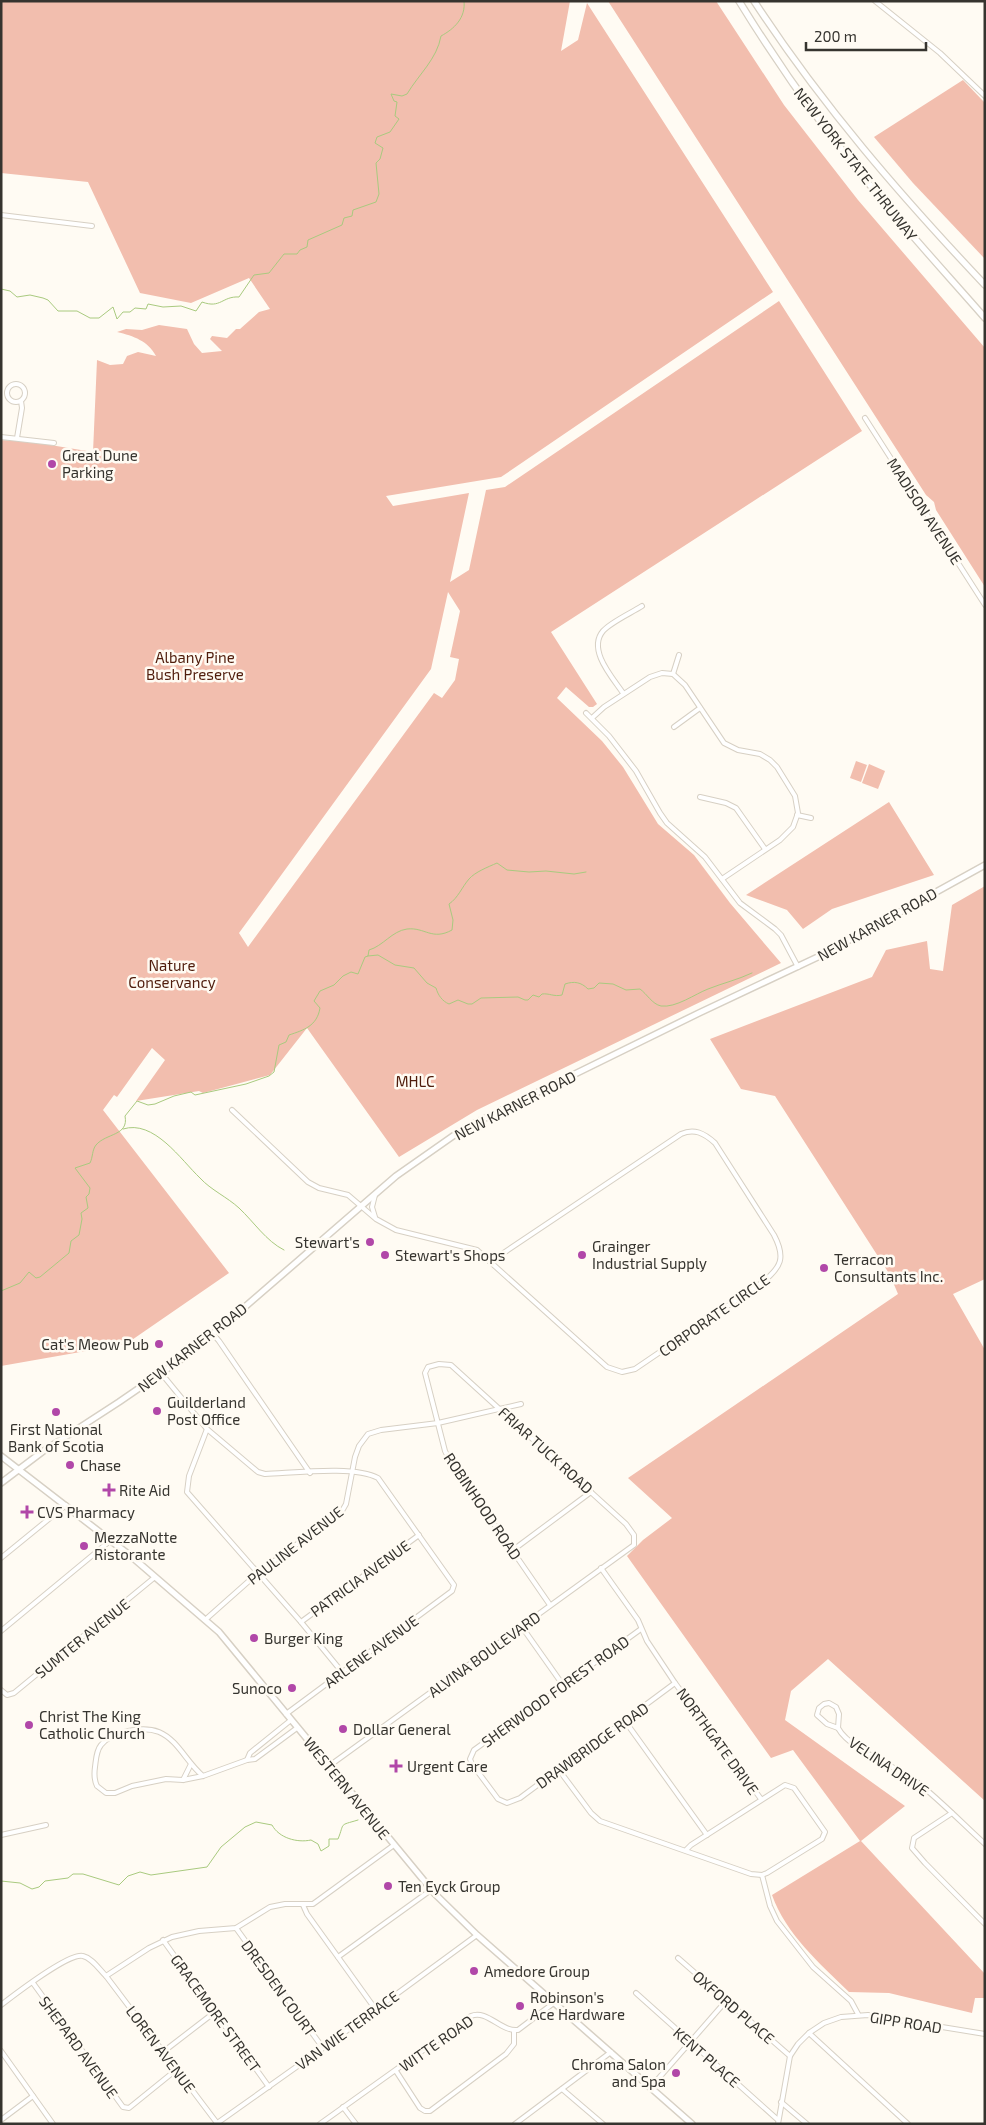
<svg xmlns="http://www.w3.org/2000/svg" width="986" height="2125" viewBox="0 0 986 2125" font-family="'Exo 2',sans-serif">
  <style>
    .green { fill: #f2beae; fill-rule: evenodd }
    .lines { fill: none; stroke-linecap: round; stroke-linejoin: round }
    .stream { stroke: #a9ca7f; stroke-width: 1 }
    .minor-casing { stroke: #d7d0c4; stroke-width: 6 }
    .major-casing { stroke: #d7d0c4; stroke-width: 8 }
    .highway-casing { stroke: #d7d0c4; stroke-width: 8 }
    .minor { stroke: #fff; stroke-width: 4 }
    .major { stroke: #fff; stroke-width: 5 }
    .highway { stroke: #fff; stroke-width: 5.5 }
    .poi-dot { fill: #b147a8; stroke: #fffbf3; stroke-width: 2 }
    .labels { text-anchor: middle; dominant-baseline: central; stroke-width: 5; stroke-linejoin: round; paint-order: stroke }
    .street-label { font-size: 15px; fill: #36342f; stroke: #fffbf3 }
    .poi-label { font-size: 15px; fill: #36342f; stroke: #fffbf3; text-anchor: start }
    .park-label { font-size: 15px; fill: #501d0c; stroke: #fffbf3 }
  </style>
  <rect width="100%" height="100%" fill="#fffbf3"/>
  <g class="green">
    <path d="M1,1H570L561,51L578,40L587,3L773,292L501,477L386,496L393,506L469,493L450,582L469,570L486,490L505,487L779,301L862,431L551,632L597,704L593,707H589L566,687L557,698L602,741L623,767L658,824L694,855L730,903L781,963L477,1110L399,1157L307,1028L270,1075L203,1093L199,1091L136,1101L165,1060L152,1048L117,1097L114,1095L103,1110L229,1273L126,1344L1,1366V440L32,442L93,452L97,360L110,365L123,364L127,356L138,352L156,356C148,341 134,336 117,332L126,329L142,330L159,325L187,329L194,344L202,353L222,351L210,339L212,336L227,338L236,329H240L259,312L270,309L249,278L191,303L140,293L88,182L1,173ZM448,592L460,611L450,657L459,659L455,680L442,698L434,693L248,947L239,933L431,669Z"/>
    <path d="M608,1H716L784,105L858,200L985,348V587L936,510L934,502L926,495Z"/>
    <path d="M963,80L985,103V259L913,183L874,137Z"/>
    <path d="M856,761L867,765L861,782L850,778Z"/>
    <path d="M869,764L885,771L878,789L862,783Z"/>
    <path d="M889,802L934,875L832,909L803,929L787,910L746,895Z"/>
    <path d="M985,886V1279L953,1294L985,1350V1801L828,1659L791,1691L785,1720L905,1806L861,1841L985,1974V1998H975L972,2013L889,1993L849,1992C819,1963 786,1934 772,1895L860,1841L793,1750L771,1758L627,1556L643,1540L672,1518L628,1478L898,1294L890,1275L775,1096L741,1089L710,1039L872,977L886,950L927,941L930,969L943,971L952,905Z"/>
  </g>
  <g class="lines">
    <g class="stream">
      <path d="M1,289L10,291L17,297L30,295L43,298L48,300L58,311H77L90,318H99L113,307L117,319L123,312H130L135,308L146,309L148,304L163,307L181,306L196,311L202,302C221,309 222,296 239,297L254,275L269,273L284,254H297L300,250L307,247L308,240L342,225L344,218L352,216L353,210L376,202L379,194L376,163L380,159L383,148L375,143L377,137L390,132L399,119L395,116L397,102L394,101L391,94L402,96L407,94C419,74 437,59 441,36C454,29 466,18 464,1"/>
      <path d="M368,956L378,955L395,965L414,968L427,983L436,988C438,995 442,1001 449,1004L458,1000L468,1004H472L481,998L518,997L525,1000H528L533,995L539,997L542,994C549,993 554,997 562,995L565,984C574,981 581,982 588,989L594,988L599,983L613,984L626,990L640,989C647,994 652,1004 661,1006C676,1008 695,994 708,989C723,983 737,980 752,973"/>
      <path d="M123,1129C154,1119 181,1160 200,1178C211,1190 227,1197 239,1208C254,1222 266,1241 284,1250"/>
      <path d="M1,1291L20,1283L29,1272L36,1278L40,1277L69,1253L71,1241L79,1235L82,1219L81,1213L88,1208L86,1197L89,1194L90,1188L75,1168L90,1163C93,1157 92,1150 96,1145C106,1133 129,1136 125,1116L137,1101L148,1105L155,1104L174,1096L191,1092L195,1095L246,1084L269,1076L274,1072L279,1045L286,1042L289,1035C304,1030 317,1026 320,1008L314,1001L320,991L334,985L343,976L351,972L358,974L365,957L368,956L369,950C383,946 392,931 407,929C425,927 432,941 452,930L453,920L449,904C458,898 462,887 469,879C475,872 488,867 497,863L507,870L529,872L546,871L574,874L586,872"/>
      <path d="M1,1881L20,1883L32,1889L39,1887L45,1881L68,1878L73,1874H83L119,1885L128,1876L140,1872L151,1875L207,1867L221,1847L245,1827L256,1822L272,1825C279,1838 297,1843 311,1840L318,1844L321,1851L329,1846V1839H338C345,1822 338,1826 358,1820"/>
    </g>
    <defs>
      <g id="minor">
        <path d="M875,1L940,53L985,96"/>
        <path d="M1,215L92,226"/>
        <circle cx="16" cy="393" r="9"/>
        <path d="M865,418L985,605"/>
        <path d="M1,437L54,443"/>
        <path d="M17,438L22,408L21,401"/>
        <path d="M673,674L679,655"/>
        <path d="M623,693C613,678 587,650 603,631C611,622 631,613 642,606"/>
        <path d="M586,713L609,736L636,771L660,813L667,823L705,857L740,903L775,929L781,935L798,967"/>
        <path d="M592,718L604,707L650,677L662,673L673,674L685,685L724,743L738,750L760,754L770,760L777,767L795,796L798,813L793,827L780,840L722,879"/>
        <path d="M674,727L700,708"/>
        <path d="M700,797L726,803L736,808L765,849"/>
        <path d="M797,815L811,818"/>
        <path d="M232,1110L308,1182L319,1188L348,1195L376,1219L396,1230L477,1250L607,1367L622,1372L635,1369L763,1282C781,1267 786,1258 774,1235L715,1143C704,1133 694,1128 681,1134L490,1262"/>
        <path d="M375,1217L372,1207L375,1195"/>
        <path d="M213,1334L219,1341L310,1473"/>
        <path d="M161,1373L207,1429L258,1472L265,1474C293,1473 355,1465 378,1478L454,1585L452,1591L286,1714"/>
        <path d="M207,1429L189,1476L187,1492L301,1622L342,1672"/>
        <path d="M513,1550L591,1492"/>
        <path d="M1,1558L66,1505"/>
        <path d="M601,1568L638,1620L647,1641L675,1683L761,1799"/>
        <path d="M205,1620L258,1573L342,1511L346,1504L355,1457L359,1446L368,1434L381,1430L438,1423L521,1404"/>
        <path d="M301,1622L419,1535"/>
        <path d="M522,1627L563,1685"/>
        <path d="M641,1629L474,1750L470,1759L472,1764L498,1799L507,1803L520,1798L675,1683"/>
        <path d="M1,1631L111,1540"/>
        <path d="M1,1690L7,1695L14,1693L155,1577"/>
        <path d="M824,1704L829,1703L836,1707L839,1714L838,1728L827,1724L817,1715L819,1708Z"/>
        <path d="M625,1721L707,1835"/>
        <path d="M838,1728C850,1750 896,1766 917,1782C941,1801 962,1823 985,1844"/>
        <path d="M247,1760L250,1753L291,1720"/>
        <path d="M329,1766L634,1545V1535L626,1524L451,1365L439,1364L428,1367L425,1373L445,1451L449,1459L550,1605"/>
        <path d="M559,1770L591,1813L600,1821L751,1874L762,1875L767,1873L822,1839L825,1832L794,1788L785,1785L691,1845L686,1850"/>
        <path d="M203,1776C187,1763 178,1740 159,1732C143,1726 112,1731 101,1745C96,1751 96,1760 95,1767C94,1774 94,1780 97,1786L106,1793H115L132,1786L166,1779L183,1780L203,1776L247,1760L255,1759L297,1728"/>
        <path d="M183,1780L191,1764"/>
        <path d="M952,1813L914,1838L912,1848L925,1863L985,1924"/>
        <path d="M1,1835L46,1825"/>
        <path d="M762,1875L770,1906L777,1921L813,1967L851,2001L858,2014"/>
        <path d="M303,1905L307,1914L376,2010"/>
        <path d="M236,1928L323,2048"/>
        <path d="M163,1940L269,2087"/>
        <path d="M338,1957L431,1890"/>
        <path d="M678,1958L790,2056"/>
        <path d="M106,1976L149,1948L172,1937L199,1931L236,1928L270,1907L285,1904H313L394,1845"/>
        <path d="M33,1983L123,2107L129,2108L176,2070"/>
        <path d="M636,1993L778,2120"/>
        <path d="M1,2005C14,1995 70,1952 83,1956C92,1958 99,1969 106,1976L217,2123"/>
        <path d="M809,2033L908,2124"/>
        <path d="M1,2051L53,2124"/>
        <path d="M163,2052L215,2012"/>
        <path d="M396,2071L420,2108L425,2111H430L506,2054L514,2044V2030"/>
        <path d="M651,2087L726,2001"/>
        <path d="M562,2089L603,2124"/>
        <path d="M781,2102L807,2124"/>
        <path d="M343,2107L356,2124"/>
        <path d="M1,2120L33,2096"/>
        <path d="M216,2124L323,2048L477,1935"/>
        <path d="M320,2124L471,2016C487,2009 501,2032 518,2030L555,2002"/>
        <path d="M515,2124L611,2052"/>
        <path d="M778,2124L790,2056L798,2044L809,2033L824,2023L841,2017L868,2015L985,2034"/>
      </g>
      <g id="major">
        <path d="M1,1456L132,1557L219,1632L435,1894L477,1935L692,2124"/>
        <path d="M1,1483L42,1452L119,1402L183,1358L224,1325L396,1176L463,1129L699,1013L822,955L985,865"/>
      </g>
      <g id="highway">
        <path d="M739,1C782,71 830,138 883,201C916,241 951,279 985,318"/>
        <path d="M754,1C822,105 900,195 985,285"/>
      </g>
    </defs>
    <use href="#minor" class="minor-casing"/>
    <use href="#major" class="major-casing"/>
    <use href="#highway" class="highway-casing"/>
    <use href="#minor" class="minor"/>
    <use href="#major" class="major"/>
    <use href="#highway" class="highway"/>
  </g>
  <g class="poi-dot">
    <circle cx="52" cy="464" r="5"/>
    <circle cx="370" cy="1242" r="5"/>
    <circle cx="385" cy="1255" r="5"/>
    <circle cx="582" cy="1255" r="5"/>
    <circle cx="824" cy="1268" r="5"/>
    <circle cx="159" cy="1344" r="5"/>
    <circle cx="157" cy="1411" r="5"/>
    <circle cx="56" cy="1412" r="5"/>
    <circle cx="70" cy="1465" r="5"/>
    <path d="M106.5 1482.5h5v5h5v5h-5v5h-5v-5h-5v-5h5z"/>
    <path d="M24.5 1504.5h5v5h5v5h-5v5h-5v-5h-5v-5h5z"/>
    <circle cx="84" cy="1546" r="5"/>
    <circle cx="254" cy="1638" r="5"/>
    <circle cx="292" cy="1688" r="5"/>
    <circle cx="29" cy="1725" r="5"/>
    <circle cx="343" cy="1729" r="5"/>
    <path d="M393.5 1758.5h5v5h5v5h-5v5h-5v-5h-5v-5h5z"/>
    <circle cx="388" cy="1886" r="5"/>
    <circle cx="474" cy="1971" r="5"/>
    <circle cx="520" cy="2006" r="5"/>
    <circle cx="676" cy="2073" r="5"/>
  </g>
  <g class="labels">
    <g class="street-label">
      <text transform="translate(856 164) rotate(52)">NEW YORK STATE THRUWAY</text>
      <text transform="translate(925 511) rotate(57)">MADISON AVENUE</text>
      <text transform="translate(877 924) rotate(-29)">NEW KARNER ROAD</text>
      <text transform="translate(515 1105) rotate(-27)">NEW KARNER ROAD</text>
      <text transform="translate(714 1315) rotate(-35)">CORPORATE CIRCLE</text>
      <text transform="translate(192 1347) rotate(-38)">NEW KARNER ROAD</text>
      <text transform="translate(546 1450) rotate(42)">FRIAR TUCK ROAD</text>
      <text transform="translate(483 1506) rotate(56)">ROBINHOOD ROAD</text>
      <text transform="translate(295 1545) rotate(-38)">PAULINE AVENUE</text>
      <text transform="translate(360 1578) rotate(-36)">PATRICIA AVENUE</text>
      <text transform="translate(82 1638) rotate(-39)">SUMTER AVENUE</text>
      <text transform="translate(371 1651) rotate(-36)">ARLENE AVENUE</text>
      <text transform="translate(484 1654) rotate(-36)">ALVINA BOULEVARD</text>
      <text transform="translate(555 1691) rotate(-36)">SHERWOOD FOREST ROAD</text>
      <text transform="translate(718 1741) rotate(54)">NORTHGATE DRIVE</text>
      <text transform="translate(592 1745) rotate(-36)">DRAWBRIDGE ROAD</text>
      <text transform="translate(889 1766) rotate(34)">VELINA DRIVE</text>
      <text transform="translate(347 1788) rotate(51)">WESTERN AVENUE</text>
      <text transform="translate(279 1988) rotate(54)">DRESDEN COURT</text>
      <text transform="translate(734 2007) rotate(41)">OXFORD PLACE</text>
      <text transform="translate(216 2013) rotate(54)">GRACEMORE STREET</text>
      <text transform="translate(906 2022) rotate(9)">GIPP ROAD</text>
      <text transform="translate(347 2030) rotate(-36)">VAN WIE TERRACE</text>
      <text transform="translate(436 2043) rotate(-35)">WITTE ROAD</text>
      <text transform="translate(79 2047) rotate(54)">SHEPARD AVENUE</text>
      <text transform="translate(161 2049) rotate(53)">LOREN AVENUE</text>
      <text transform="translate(707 2057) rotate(41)">KENT PLACE</text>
    </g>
    <g class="poi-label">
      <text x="62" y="455">Great Dune<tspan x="62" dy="17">Parking</tspan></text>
      <text x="360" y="1242" text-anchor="end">Stewart's</text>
      <text x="592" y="1246">Grainger<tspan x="592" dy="17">Industrial Supply</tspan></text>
      <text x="395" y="1255">Stewart's Shops</text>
      <text x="834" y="1259">Terracon<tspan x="834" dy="17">Consultants Inc.</tspan></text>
      <text x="149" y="1344" text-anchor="end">Cat's Meow Pub</text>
      <text x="167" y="1402">Guilderland<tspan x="167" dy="17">Post Office</tspan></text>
      <text x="56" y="1429" text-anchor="middle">First National<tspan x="56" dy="17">Bank of Scotia</tspan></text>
      <text x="80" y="1465">Chase</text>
      <text x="119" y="1490">Rite Aid</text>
      <text x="37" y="1512">CVS Pharmacy</text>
      <text x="94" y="1537">MezzaNotte<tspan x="94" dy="17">Ristorante</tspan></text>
      <text x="264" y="1638">Burger King</text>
      <text x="282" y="1688" text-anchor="end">Sunoco</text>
      <text x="39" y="1716">Christ The King<tspan x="39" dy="17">Catholic Church</tspan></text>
      <text x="353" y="1729">Dollar General</text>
      <text x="407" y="1766">Urgent Care</text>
      <text x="398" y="1886">Ten Eyck Group</text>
      <text x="484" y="1971">Amedore Group</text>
      <text x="530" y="1997">Robinson's<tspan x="530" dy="17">Ace Hardware</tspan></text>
      <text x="666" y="2064" text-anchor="end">Chroma Salon<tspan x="666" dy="17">and Spa</tspan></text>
    </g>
    <g class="park-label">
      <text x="195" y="657">Albany Pine<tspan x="195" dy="17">Bush Preserve</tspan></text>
      <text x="172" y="965">Nature<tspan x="172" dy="17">Conservancy</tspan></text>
      <text x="415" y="1081">MHLC</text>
    </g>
  </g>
  <rect width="986" height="2125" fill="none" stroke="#36342f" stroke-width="5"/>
  <path d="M806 42v8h120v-8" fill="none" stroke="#36342f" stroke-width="2.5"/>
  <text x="814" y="42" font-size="15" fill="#36342f" stroke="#fffbf3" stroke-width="4" paint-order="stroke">200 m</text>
</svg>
